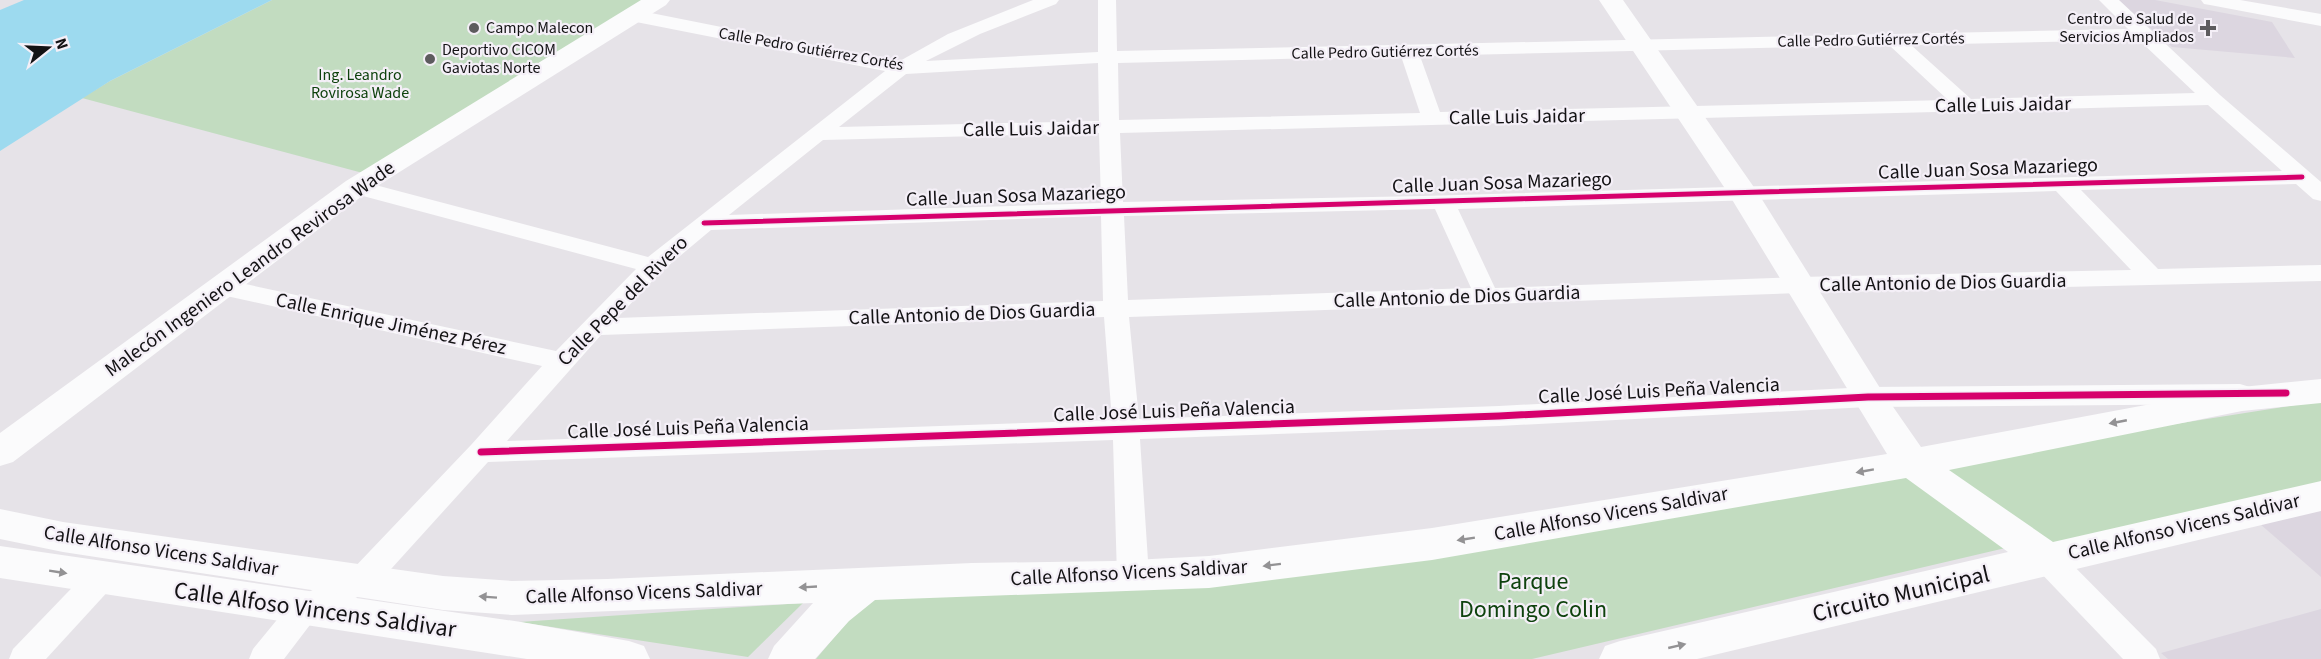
<svg xmlns="http://www.w3.org/2000/svg" width="2321" height="659" viewBox="0 0 2321 659" font-family="'Source Sans 3',sans-serif">
  <style>
    .built { fill: #dcd6e0 }
    .green { fill: #c2dcc0 }
    .water { fill: #9ddaef }
    .lines { fill: none; stroke-linecap: round; stroke-linejoin: round }
    .street { fill: #fbfbfc; fill-rule: evenodd }
    .secondary { fill: #fbfbfc; fill-rule: evenodd }
    .cycleway-far1-casing { stroke: #f4eff7; stroke-width: 8 }
    .cycleway-casing { stroke: #f4eff7; stroke-width: 10 }
    .cycleway-far1 { stroke: #d6006c; stroke-width: 5 }
    .cycleway { stroke: #d6006c; stroke-width: 7 }
    .oneway { fill: #939294 }
    .poi-dot { fill: #5d5b5e; stroke: #f4eff7; stroke-width: 2 }
    .labels { text-anchor: middle; dominant-baseline: central; stroke-width: 4.5; stroke-linejoin: round; paint-order: stroke }
    .far-poi-label { font-size: 16px; fill: #131214; stroke: #f4eff7; text-anchor: start }
    .far-street-label { font-size: 16px; fill: #131214; stroke: #f4eff7 }
    .far-park-label { font-size: 16px; fill: #0e420d; stroke: #f4eff7 }
    .street-label { font-size: 20px; fill: #131214; stroke: #f4eff7 }
    .near-park-label { font-size: 24px; fill: #0e420d; stroke: #f4eff7 }
    .near-street-label { font-size: 24px; fill: #131214; stroke: #f4eff7 }
  </style>
  <rect width="100%" height="100%" fill="#e6e3e8"/>
  <g class="built">
    <path d="M2118,0H2155L2272,22L2295,58L2172,47Z"/>
    <path d="M2321,509V577L2260,524Z"/>
    <path d="M2321,609V659H2168L2161,653Z"/>
  </g>
  <g class="green">
    <path d="M272,0H658L374,176L82,98L110,81Z"/>
    <path d="M2321,401V482L2047,555L1931,469L2105,435Z"/>
    <path d="M1910,476L2014,546L1532,659H816L869,596L986,585Z"/>
    <path d="M803,603L748,657L519,622Z"/>
  </g>
  <path class="water" d="M24,0H272L110,81L0,151V10Z"/>
  <g class="lines">
    <g class="street">
      <path d="M1033,0H1059L1056,4L980,34L926,61L1098,52V0H1116L1117,51L2128,29L2099,0H2119L2220,95L2321,182V201L2313,199L2296,184L2081,190L2158,269L2321,265V281L1799,293L1129,317L1139,419L1499,406L1868,387L2240,384L2250,387L2253,394L2250,401L2240,404L1868,407L1499,426L1140,439L1149,576L1144,585L1133,589L1122,585L1117,576L1113,440L488,462L372,590L316,617L284,659H249L253,649L294,599L350,572L471,445L542,366L222,295L213,293L210,287L213,281L222,279L556,351L636,269L348,192L345,187L348,182L356,180L364,182L648,257L885,71L631,21L624,19L622,15L624,11L631,9L898,62L948,34ZM2139,40L2195,93L1971,99L1911,45ZM1889,45L1948,100L1440,112L1420,56ZM1401,56L1420,113L1119,120L1118,63ZM1098,63L1099,121L839,127L906,74ZM2208,105L2282,171L1423,196L1123,202L1120,133ZM1099,133L1101,203L729,215L823,140ZM2056,191L2131,270L1799,277L1495,288L1458,209ZM1435,209L1471,288L1128,300L1124,216ZM1101,216L1103,301L617,318L662,271L711,230ZM1104,317L1112,420L507,441L601,335Z"/>
      <path d="M2201,0H2240L2321,14V26L2210,5L2204,4Z"/>
      <path d="M2047,547L2058,550L2156,649L2160,659H2123L2036,568L2032,559L2036,550Z"/>
      <path d="M101,565L112,569L117,578L112,587L46,659H9L13,649L90,569Z"/>
    </g>
    <g class="secondary">
      <path d="M641,0H670L666,5L366,193L13,462L0,466V433L346,181Z"/>
      <path d="M1599,0H1623L1758,193L1880,388L1921,447L2242,387L2321,379V403L2242,411L1949,470L2053,542L2321,481V511L1697,659H1599L1605,646L1620,641L2008,552L1906,478L1432,560L1209,588L875,600L849,621L815,659H768L774,646L813,603L512,615L443,610L63,552L0,539V509L63,522L443,576L512,581L607,579L972,563L1114,561L1209,556L1432,528L1887,454L1728,193Z"/>
      <path d="M0,546L521,622L629,641L644,646L650,659H527L0,578Z"/>
    </g>
    <defs>
      <path id="cycleway-far1" d="M704,223C1237,205 1769,193 2302,177"/>
      <path id="cycleway" d="M481,452L1499,416L1868,397L2286,393"/>
    </defs>
    <use href="#cycleway-far1" class="cycleway-far1-casing"/>
    <use href="#cycleway" class="cycleway-casing"/>
    <use href="#cycleway-far1" class="cycleway-far1"/>
    <use href="#cycleway" class="cycleway"/>
  </g>
  <defs><path id="oneway-solid" d="M-6-.8H1V-3.2L6.5 0L1 3.2V.8H-6Z" transform="scale(1.5)"/></defs>
  <g class="oneway">
    <use href="#oneway-solid" transform="translate(2118 422) rotate(169)"/>
    <use href="#oneway-solid" transform="translate(1865 471) rotate(170)"/>
    <use href="#oneway-solid" transform="translate(1466 539) rotate(171)"/>
    <use href="#oneway-solid" transform="translate(1272 565) rotate(173)"/>
    <use href="#oneway-solid" transform="translate(58 572) rotate(9)"/>
    <use href="#oneway-solid" transform="translate(808 587) rotate(177)"/>
    <use href="#oneway-solid" transform="translate(488 597) rotate(-176)"/>
    <use href="#oneway-solid" transform="translate(1677 646) rotate(-13)"/>
  </g>
  <g class="poi-dot">
    <circle cx="474" cy="28" r="6"/>
    <path d="M2205 19h6v6h6v6h-6v6h-6v-6h-6v-6h6z"/>
    <circle cx="430" cy="59" r="6"/>
  </g>
  <g class="labels">
    <g class="far-poi-label">
      <text x="2194" y="19" text-anchor="end">Centro de Salud de<tspan x="2194" dy="18">Servicios Ampliados</tspan></text>
      <text x="486" y="28">Campo Malecon</text>
      <text x="442" y="50">Deportivo CICOM<tspan x="442" dy="18">Gaviotas Norte</tspan></text>
    </g>
    <g class="far-street-label">
      <text transform="translate(1871 40) rotate(-1)">Calle Pedro Gutiérrez Cortés</text>
      <text transform="translate(811 49) rotate(10)">Calle Pedro Gutiérrez Cortés</text>
      <text transform="translate(1385 52) rotate(-1)">Calle Pedro Gutiérrez Cortés</text>
    </g>
    <g class="far-park-label">
      <text x="360" y="75">Ing. Leandro<tspan x="360" dy="18">Rovirosa Wade</tspan></text>
    </g>
    <g class="street-label">
      <text transform="translate(2003 105) rotate(-1)">Calle Luis Jaidar</text>
      <text transform="translate(1517 117) rotate(-1)">Calle Luis Jaidar</text>
      <text transform="translate(1031 129) rotate(-1)">Calle Luis Jaidar</text>
      <text transform="translate(1988 169) rotate(-2)">Calle Juan Sosa Mazariego</text>
      <text transform="translate(1502 183) rotate(-2)">Calle Juan Sosa Mazariego</text>
      <text transform="translate(1016 196) rotate(-2)">Calle Juan Sosa Mazariego</text>
      <text transform="translate(250 269) rotate(-36)">Malecón Ingeniero Leandro Revirosa Wade</text>
      <text transform="translate(1943 283) rotate(-1)">Calle Antonio de Dios Guardia</text>
      <text transform="translate(1457 297) rotate(-2)">Calle Antonio de Dios Guardia</text>
      <text transform="translate(623 301) rotate(-45)">Calle Pepe del Rivero</text>
      <text transform="translate(972 314) rotate(-2)">Calle Antonio de Dios Guardia</text>
      <text transform="translate(391 324) rotate(12)">Calle Enrique Jiménez Pérez</text>
      <text transform="translate(1659 391) rotate(-3)">Calle José Luis Peña Valencia</text>
      <text transform="translate(1174 411) rotate(-2)">Calle José Luis Peña Valencia</text>
      <text transform="translate(688 428) rotate(-2)">Calle José Luis Peña Valencia</text>
      <text transform="translate(1611 514) rotate(-10)">Calle Alfonso Vicens Saldivar</text>
      <text transform="translate(2184 527) rotate(-13)">Calle Alfonso Vicens Saldivar</text>
      <text transform="translate(161 551) rotate(9)">Calle Alfonso Vicens Saldivar</text>
      <text transform="translate(1129 573) rotate(-3)">Calle Alfonso Vicens Saldivar</text>
      <text transform="translate(644 593) rotate(-2)">Calle Alfonso Vicens Saldivar</text>
    </g>
    <g class="near-park-label">
      <text x="1533" y="581">Parque<tspan x="1533" dy="28">Domingo Colin</tspan></text>
    </g>
    <g class="near-street-label">
      <text transform="translate(1901 594) rotate(-13)">Circuito Municipal</text>
      <text transform="translate(315 610) rotate(8)">Calle Alfoso Vincens Saldivar</text>
    </g>
  </g>
  <g transform="translate(48 48) rotate(72)" stroke="#f4eff7" stroke-width="4.5" paint-order="stroke">
  <path d="M0-4.5L10 22L0 15L-10 22Z" fill="#131214"/>
  <text y="-9" font-size="16" font-weight="bold" text-anchor="middle" fill="#131214">N</text>
  </g>
</svg>
